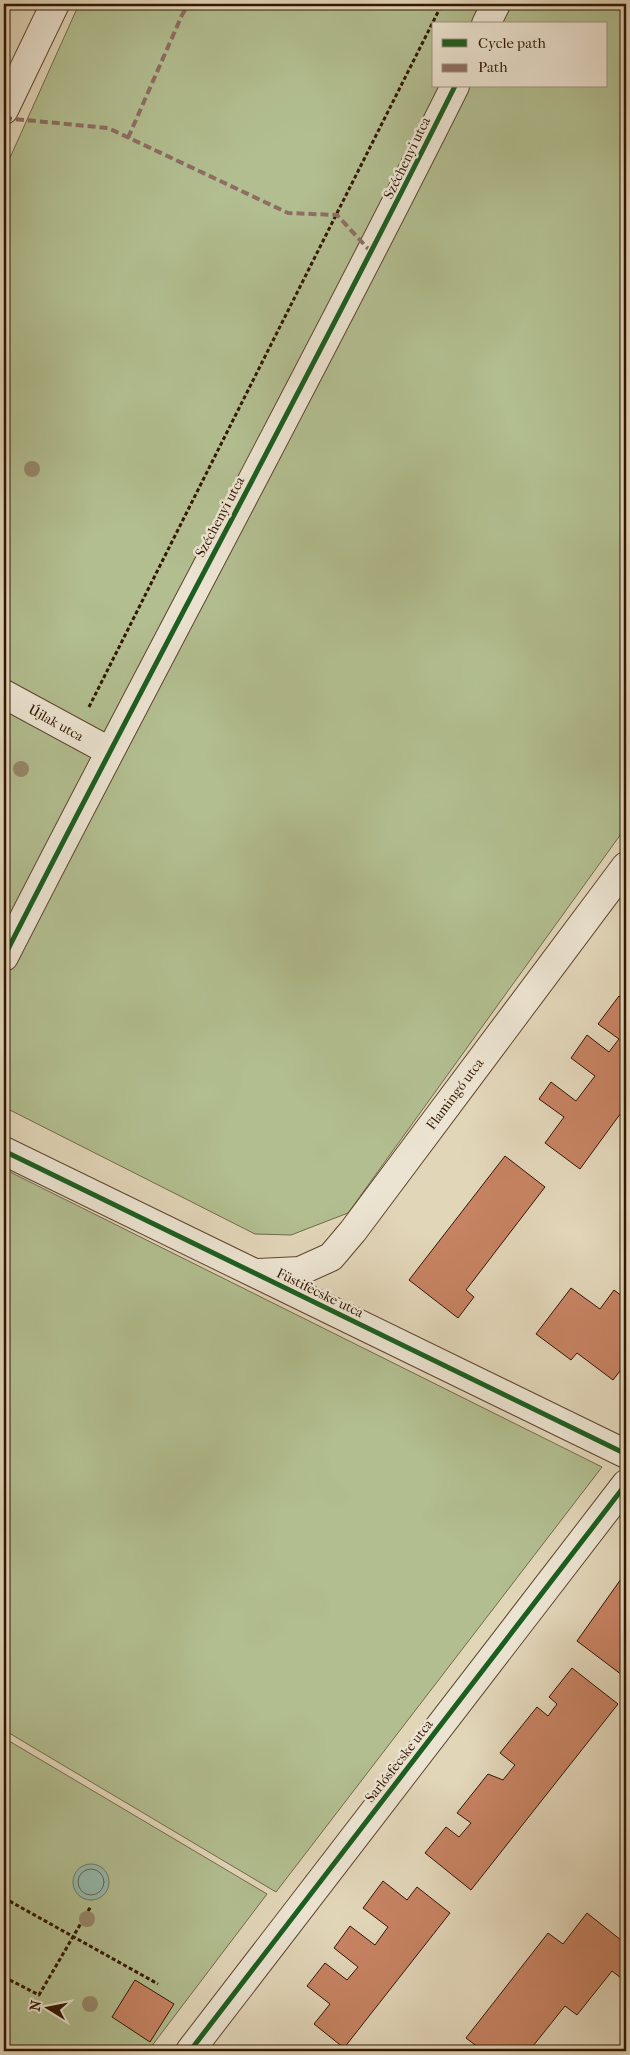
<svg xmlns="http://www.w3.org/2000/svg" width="630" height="2055" viewBox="0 0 630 2055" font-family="'IM FELL French Canon',serif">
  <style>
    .green { fill: #b2be90; stroke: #726a48; fill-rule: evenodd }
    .water { fill: #95b9ab; stroke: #6d7867 }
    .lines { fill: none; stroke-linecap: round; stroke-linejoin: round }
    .shore { stroke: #646856; stroke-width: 1 }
    .building { fill: #c78363; stroke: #321600 }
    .street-casing { stroke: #5e462e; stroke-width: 30 }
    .path { stroke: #321600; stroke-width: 3; stroke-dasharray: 4 2.5; stroke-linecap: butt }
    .street { stroke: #ece4d2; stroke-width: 28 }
    .quiet { stroke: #8d6e63; stroke-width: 4; stroke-dasharray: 8 4; stroke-linecap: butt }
    .cycleway-casing { stroke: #ece4d2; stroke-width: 8 }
    .cycleway { stroke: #1b5e20; stroke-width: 5 }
    .tree { fill: #96886b }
    .labels { text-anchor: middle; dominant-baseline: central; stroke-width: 5; stroke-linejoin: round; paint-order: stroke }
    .street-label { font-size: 14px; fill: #321600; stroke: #ece4d2 }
  </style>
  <rect width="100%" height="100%" fill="#e2d6b9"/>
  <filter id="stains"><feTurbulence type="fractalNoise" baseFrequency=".004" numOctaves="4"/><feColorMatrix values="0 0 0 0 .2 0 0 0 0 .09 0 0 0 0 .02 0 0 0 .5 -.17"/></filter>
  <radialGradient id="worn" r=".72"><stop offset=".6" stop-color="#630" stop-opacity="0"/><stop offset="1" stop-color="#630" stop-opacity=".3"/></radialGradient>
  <g class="green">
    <path d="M79,4H626V827L348,1213L291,1235L255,1234L4,1107V171ZM434,24H606V86H434Z"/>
    <path d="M4,1169L602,1467L276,1892L4,1730Z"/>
    <path d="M4,1738L267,1894L148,2051H4Z"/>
  </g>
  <circle class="water" cx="91" cy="1882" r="18"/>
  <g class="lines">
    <circle class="shore" cx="91" cy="1882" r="13"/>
  </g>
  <g class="building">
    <path d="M619,996L626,1001V1106L580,1169L545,1143L564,1117L539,1099L551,1082L576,1101L595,1076L571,1058L587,1035L609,1052L619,1039L598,1024Z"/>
    <path d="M505,1156L545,1187L466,1290L474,1297L458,1318L409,1280Z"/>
    <path d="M571,1288L600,1309L614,1290L626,1299V1370L623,1367L613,1380L577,1353L571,1360L536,1334Z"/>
    <path d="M626,1572V1678L577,1641Z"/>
    <path d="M572,1668L618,1704L471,1890L425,1853L446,1827L459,1837L471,1823L457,1813L488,1774L503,1780L515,1765L500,1753L537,1707L548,1716L557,1704L549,1697Z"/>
    <path d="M383,1881L407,1900L417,1887L450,1913L344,2048L314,2024L330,2004L307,1986L325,1963L347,1980L358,1967L334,1948L350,1926L375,1945L388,1927L363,1908Z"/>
    <path d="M587,1913L626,1944V1982L612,1971L577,2015L565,2006L529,2051H483L466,2038L548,1933L563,1944Z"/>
    <path d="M135,1980L174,2004L150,2042L112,2017Z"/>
  </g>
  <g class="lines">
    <defs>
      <g id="street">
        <path d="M486,24L496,4"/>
        <path d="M4,110L55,4"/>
        <path d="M4,694L109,751"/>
        <path d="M4,957C152,666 309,379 455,86"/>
        <path d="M4,1151L626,1454"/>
        <path d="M258,1273L300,1271L331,1257L353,1231L626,866"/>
        <path d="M190,2051L626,1484"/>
      </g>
    </defs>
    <use href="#street" class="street-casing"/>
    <g class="path">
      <path d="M89,707L442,4"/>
      <path d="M4,1898L158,1984"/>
      <path d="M4,1977L39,1995L91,1906"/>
    </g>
    <use href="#street" class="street"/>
    <g class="quiet">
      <path d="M4,118L108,128L288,213L337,215L372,253"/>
      <path d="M128,138L182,15L189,4"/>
    </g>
    <defs>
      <g id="cycleway">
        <path d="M4,957C152,666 309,379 455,86"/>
        <path d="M4,1151L626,1454"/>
        <path d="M190,2051L626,1484"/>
      </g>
    </defs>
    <use href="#cycleway" class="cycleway-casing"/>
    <use href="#cycleway" class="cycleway"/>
  </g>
  <g class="tree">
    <circle cx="32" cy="469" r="8"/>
    <circle cx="21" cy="769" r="8"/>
    <circle cx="87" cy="1919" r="8"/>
    <circle cx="90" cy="2004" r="8"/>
  </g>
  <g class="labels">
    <g class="street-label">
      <text transform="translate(407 158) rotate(-64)">Széchenyi utca</text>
      <text transform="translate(220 517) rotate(-62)">Széchenyi utca</text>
      <text transform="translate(56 723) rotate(29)">Újlak utca</text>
      <text transform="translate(455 1094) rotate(-53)">Flamingó utca</text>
      <text transform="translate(320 1293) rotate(26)">Füstifecske utca</text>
      <text transform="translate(399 1761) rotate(-52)">Sarlósfecske utca</text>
    </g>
  </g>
  <rect width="630" height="2055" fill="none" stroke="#e2d6b9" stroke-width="20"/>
  <rect x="5" y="5" width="620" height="2045" fill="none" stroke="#321600" stroke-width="2.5"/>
  <rect x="10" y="10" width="610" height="2035" fill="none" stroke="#321600"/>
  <rect x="432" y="22" width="175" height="65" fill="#ece4d2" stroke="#a2927e"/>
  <rect x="442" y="39" width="25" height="8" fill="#1b5e20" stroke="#a2927e"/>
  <text x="478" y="48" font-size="15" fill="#321600">Cycle path</text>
  <rect x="442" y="64" width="25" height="8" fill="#8d6e63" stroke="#a2927e"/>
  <text x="478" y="72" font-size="15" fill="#321600">Path</text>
  <g transform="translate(48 2008) rotate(280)" stroke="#ece4d2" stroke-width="4" paint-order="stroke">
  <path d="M0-4L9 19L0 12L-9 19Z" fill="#321600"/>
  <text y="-8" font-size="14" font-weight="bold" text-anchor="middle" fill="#321600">N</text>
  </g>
  <rect width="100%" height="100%" filter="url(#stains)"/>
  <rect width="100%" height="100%" fill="url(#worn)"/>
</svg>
